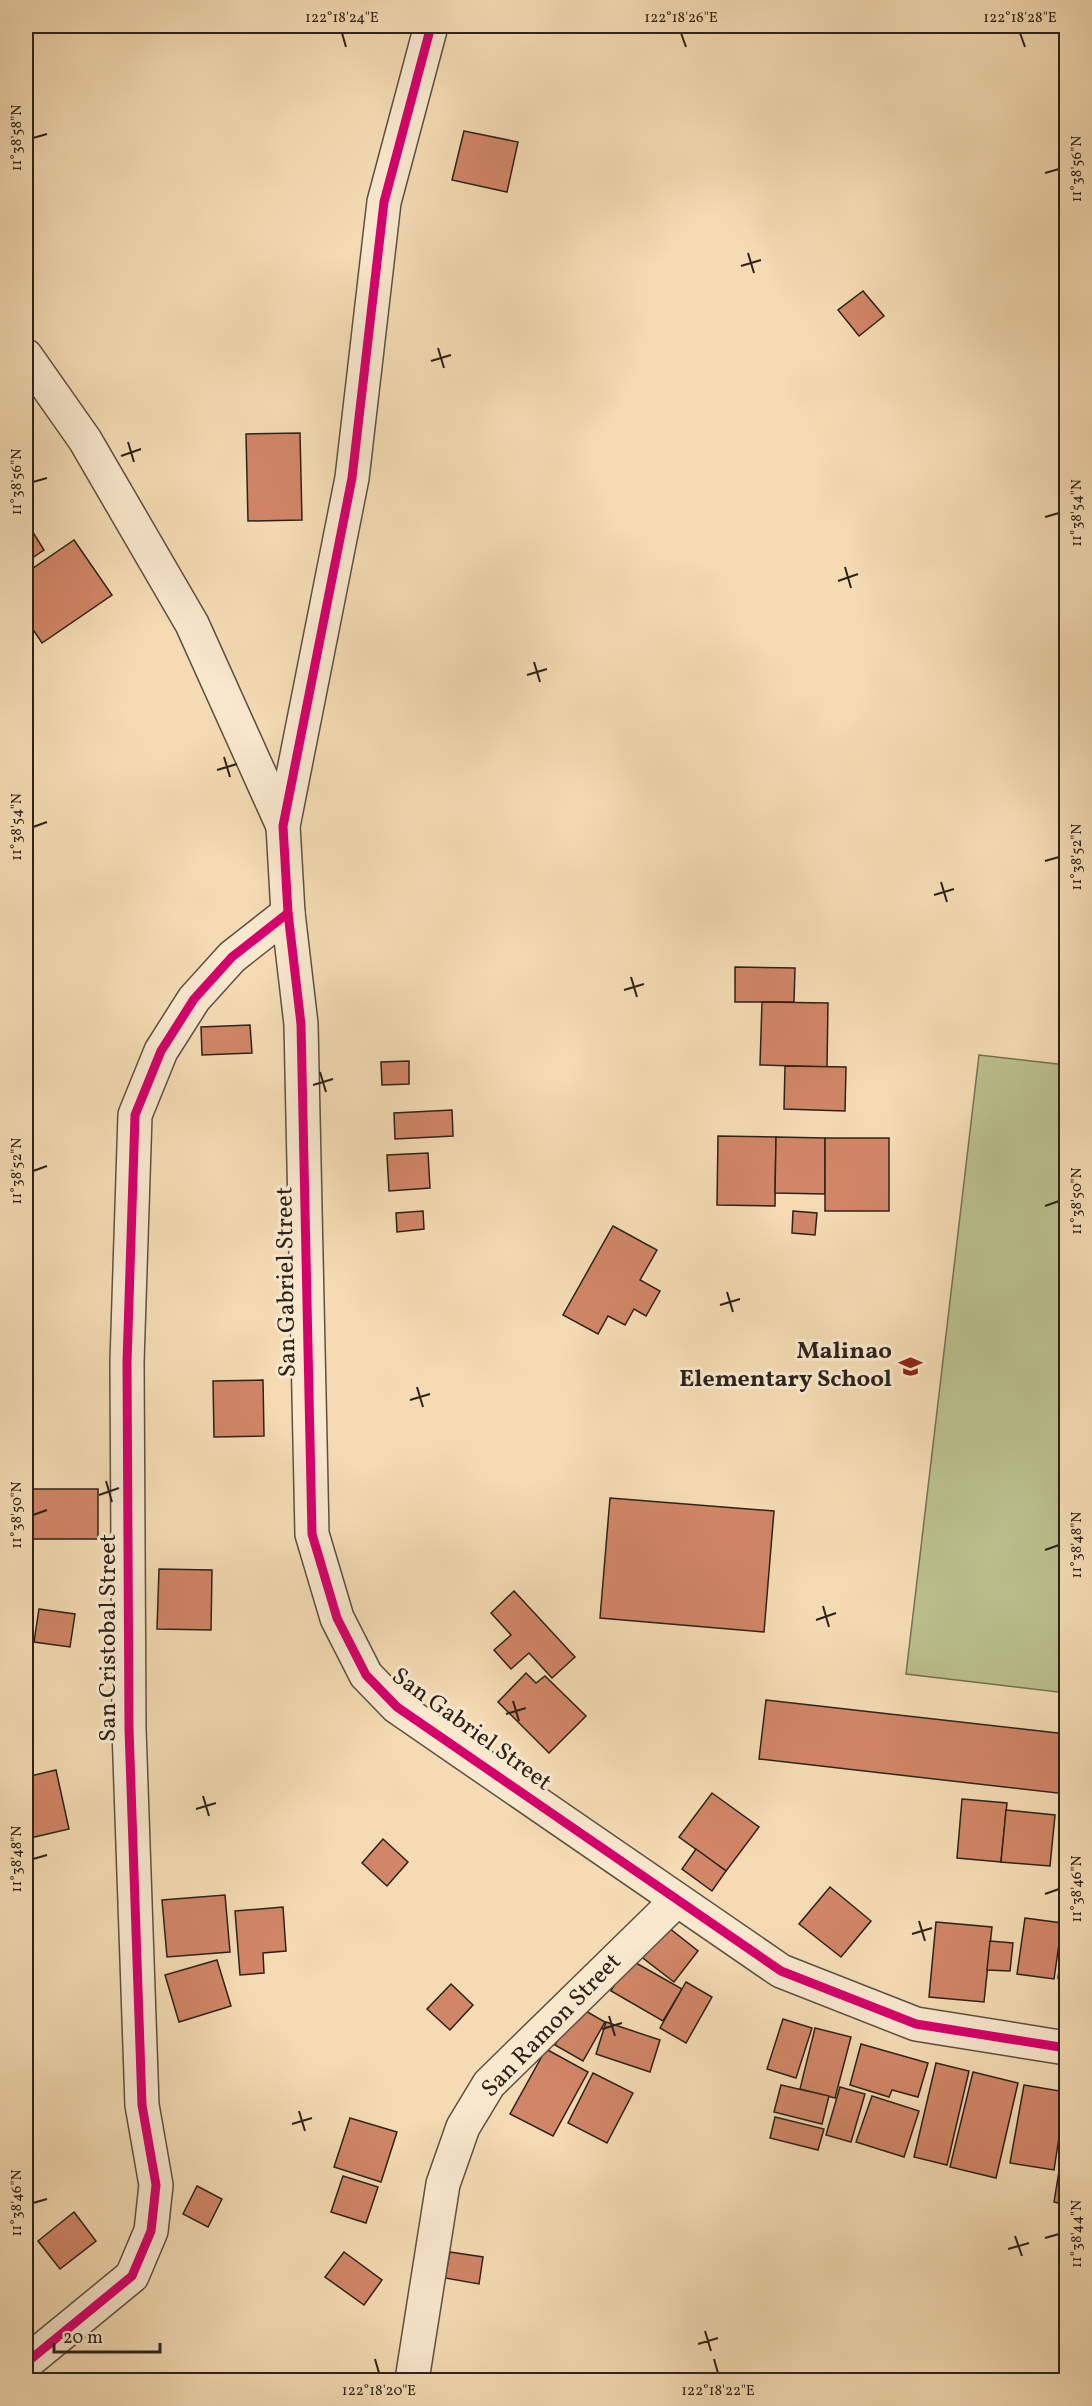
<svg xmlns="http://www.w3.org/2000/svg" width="1092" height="2406" viewBox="0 0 1092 2406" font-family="Vollkorn,serif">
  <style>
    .green { fill: #bac08d; stroke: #737154; stroke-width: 1.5 }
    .building { fill: #d18667; stroke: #2c221a; stroke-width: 1.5 }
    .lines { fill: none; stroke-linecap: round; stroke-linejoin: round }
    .minor-casing { stroke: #5e5040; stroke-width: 36 }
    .minor { stroke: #f8e8ce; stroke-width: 33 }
    .cycleway-casing { stroke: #f8e8ce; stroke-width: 13 }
    .cycleway { stroke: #d6006c; stroke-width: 9 }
    .ticks { fill: none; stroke: #2c221a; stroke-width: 2 }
    .labels { text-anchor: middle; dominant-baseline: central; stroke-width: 6; stroke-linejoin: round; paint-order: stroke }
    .street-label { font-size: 24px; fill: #2c221a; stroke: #f8e8ce }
    .poi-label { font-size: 24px; font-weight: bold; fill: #2c221a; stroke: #f8e8ce; text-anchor: end }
    .neatline { fill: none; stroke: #2c221a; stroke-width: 2 }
    .ticks-label { font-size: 15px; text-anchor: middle; fill: #2c221a }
  </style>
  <rect width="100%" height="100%" fill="#f4dbb3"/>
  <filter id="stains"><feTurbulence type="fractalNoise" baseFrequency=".00333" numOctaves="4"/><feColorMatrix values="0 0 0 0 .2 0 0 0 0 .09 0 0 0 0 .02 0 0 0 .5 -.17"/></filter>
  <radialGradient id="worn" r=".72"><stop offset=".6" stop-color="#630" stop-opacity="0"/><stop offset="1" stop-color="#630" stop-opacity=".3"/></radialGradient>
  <path class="green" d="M979,1055L1066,1065V1693L906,1674Z"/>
  <g class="building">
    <path d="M464,131L518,142L507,192L452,180Z"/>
    <path d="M863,291L884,316L859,336L838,310Z"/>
    <path d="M300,433L302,520L248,521L246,434Z"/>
    <path d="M26,521L44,550L26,562Z"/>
    <path d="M74,540L112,595L42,643L26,619V573Z"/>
    <path d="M735,967L795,968L794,1002H735Z"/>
    <path d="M762,1002L828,1003L827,1067L760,1065Z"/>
    <path d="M250,1025L252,1053L202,1055L201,1027Z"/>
    <path d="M409,1061V1084L382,1085L381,1062Z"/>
    <path d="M785,1066L846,1067L845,1111L784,1109Z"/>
    <path d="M452,1110L453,1136L395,1139L394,1113Z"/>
    <path d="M718,1136L776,1137L775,1206L717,1205Z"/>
    <path d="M776,1137L825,1138V1194L775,1193Z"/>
    <rect x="825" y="1138" width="64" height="73"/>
    <path d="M428,1153L430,1188L389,1191L387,1155Z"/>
    <path d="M423,1211L424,1229L397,1232L396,1213Z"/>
    <path d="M793,1211L817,1213L815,1235L792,1233Z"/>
    <path d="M613,1226L657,1250L640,1280L660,1291L646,1316L634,1309L625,1325L608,1316L598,1334L563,1315Z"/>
    <path d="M263,1380L264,1436L214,1437L213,1381Z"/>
    <rect x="26" y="1489" width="72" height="50"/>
    <path d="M610,1498L774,1511L764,1632L600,1618Z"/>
    <path d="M159,1569L212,1570L211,1630L157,1629Z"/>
    <path d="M514,1591L575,1657L552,1678L529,1653L511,1669L494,1650L511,1635L491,1613Z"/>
    <path d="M39,1609L75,1614L70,1647L34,1642Z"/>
    <path d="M526,1673L536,1683L545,1676L586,1716L549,1753L498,1702Z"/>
    <path d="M766,1700L1066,1734V1794L759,1759Z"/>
    <path d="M56,1770L69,1829L26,1839V1777Z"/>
    <path d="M712,1793L759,1827L726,1871L679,1837Z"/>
    <path d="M962,1799L1007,1803L1001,1862L957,1858Z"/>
    <path d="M1006,1810L1055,1815L1050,1866L1001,1862Z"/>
    <path d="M383,1839L408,1862L387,1886L362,1863Z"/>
    <path d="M696,1849L726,1871L712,1891L682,1869Z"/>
    <path d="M830,1887L871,1921L841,1957L799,1924Z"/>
    <path d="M225,1895L230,1952L167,1957L162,1900Z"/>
    <path d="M283,1907L286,1951L263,1953L264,1973L240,1975L235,1911Z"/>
    <path d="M1025,1918L1062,1923L1054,1979L1017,1974Z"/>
    <path d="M1066,1919V1979L1058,1978Z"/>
    <path d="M936,1922L992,1927L984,2002L929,1997Z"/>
    <path d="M664,1924L698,1951L674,1982L639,1955Z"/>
    <path d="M990,1941L1013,1943L1010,1971L987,1970Z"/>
    <path d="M629,1959L682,1989L663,2021L611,1991Z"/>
    <path d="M217,1960L231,2006L179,2022L165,1975Z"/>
    <path d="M686,1982L712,1997L686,2043L660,2028Z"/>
    <path d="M451,1984L473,2005L450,2030L427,2009Z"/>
    <path d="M577,2006L605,2022L583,2061L555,2045Z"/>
    <path d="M783,2019L812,2028L796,2078L767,2069Z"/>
    <path d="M606,2022L660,2040L650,2072L596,2054Z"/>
    <path d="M815,2028L851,2037L835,2098L800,2089Z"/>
    <path d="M861,2044L928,2063L918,2097L892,2090L889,2097L850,2085Z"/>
    <path d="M546,2049L588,2072L553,2136L510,2114Z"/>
    <path d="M936,2063L969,2071L947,2165L914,2157Z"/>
    <path d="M973,2072L1018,2083L996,2178L950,2167Z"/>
    <path d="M593,2073L633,2093L607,2143L568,2123Z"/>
    <path d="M781,2085L829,2096L822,2124L774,2112Z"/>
    <path d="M1024,2085L1066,2092L1054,2170L1010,2163Z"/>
    <path d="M840,2087L865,2094L851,2142L826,2135Z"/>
    <path d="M872,2096L919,2111L904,2157L856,2142Z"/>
    <path d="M775,2117L824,2129L818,2150L770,2138Z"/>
    <path d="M350,2118L397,2132L381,2182L334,2167Z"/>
    <path d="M1066,2139V2161L1063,2160Z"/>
    <path d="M1060,2165L1066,2166V2205L1054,2202Z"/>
    <path d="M343,2176L378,2187L366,2223L331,2212Z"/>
    <path d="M197,2186L222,2199L208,2227L183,2214Z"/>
    <path d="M74,2212L96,2241L60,2269L38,2241Z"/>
    <path d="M344,2252L382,2280L364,2305L325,2277Z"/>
    <path d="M450,2252L483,2257L479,2284L445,2278Z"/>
  </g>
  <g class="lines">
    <defs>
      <g id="minor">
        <path d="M431,26L384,202L352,478L283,826L288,913L301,1024L312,1534L337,1618L366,1675L397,1707L781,1971L916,2024L1066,2048"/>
        <path d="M26,356L85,440L192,624L283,826"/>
        <path d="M26,2363L132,2276L151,2231L156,2185L142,2105L129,1729L127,1362L135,1115L161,1051L194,999L232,957L288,913"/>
        <path d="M412,2380L443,2184L463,2127L489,2084L677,1900"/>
      </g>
    </defs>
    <use href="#minor" class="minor-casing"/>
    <use href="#minor" class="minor"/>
    <defs>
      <g id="cycleway">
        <path d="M431,26L384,202L352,478L283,826L288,913L301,1024L312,1534L337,1618L366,1675L397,1707L781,1971L916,2024L1066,2048"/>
        <path d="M26,2363L132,2276L151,2231L156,2185L142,2105L129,1729L127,1362L135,1115L161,1051L194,999L232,957L288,913"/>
      </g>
    </defs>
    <use href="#cycleway" class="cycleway-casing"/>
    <use href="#cycleway" class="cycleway"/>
  </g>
  <path class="ticks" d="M342,33L346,47M681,33L686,47M1020,33L1025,47M33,138L47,134M1045,173L1059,169M748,253L754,273M741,266L761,260M438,348L444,368M431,361L451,355M128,442L134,462M121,456L141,449M33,482L47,478M1045,517L1059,513M845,567L851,588M838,581L858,574M534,662L540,682M527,675L547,669M224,757L230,777M217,770L237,764M33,827L47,822M1045,861L1059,857M941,882L947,902M934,895L954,889M631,977L637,997M624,990L644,984M320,1072L326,1092M313,1085L333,1079M33,1171L47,1166M1045,1206L1059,1201M727,1292L733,1312M720,1305L740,1299M417,1387L423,1407M410,1400L430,1394M106,1481L112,1502M99,1495L119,1488M33,1515L47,1510M1045,1550L1059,1545M823,1606L829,1627M816,1620L836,1613M513,1701L519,1721M506,1714L526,1708M203,1796L209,1816M196,1809L216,1803M33,1859L47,1855M1045,1894L1059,1889M919,1921L925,1941M912,1934L932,1928M609,2016L615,2036M602,2029L622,2023M299,2111L305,2131M292,2124L312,2118M33,2203L47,2199M1015,2236L1022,2256M1045,2238L1059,2234M1008,2249L1029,2243M705,2331L711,2351M698,2344L718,2338M375,2359L379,2373M714,2359L718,2373"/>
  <defs>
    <symbol id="school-bare" viewBox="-9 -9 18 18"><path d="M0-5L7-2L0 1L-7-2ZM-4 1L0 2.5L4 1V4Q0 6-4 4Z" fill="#8f2418" stroke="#f8e8ce" stroke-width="2.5" paint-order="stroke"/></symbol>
  </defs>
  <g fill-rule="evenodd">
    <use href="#school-bare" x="894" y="1350" width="33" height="33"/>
  </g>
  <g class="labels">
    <g class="street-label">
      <text transform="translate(287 1282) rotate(-91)">San Gabriel Street</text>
      <text transform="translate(109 1638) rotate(-90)">San Cristobal Street</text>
      <text transform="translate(471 1730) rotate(36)">San Gabriel Street</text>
      <text transform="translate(552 2026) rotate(-46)">San Ramon Street</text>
    </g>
    <g class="poi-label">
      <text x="892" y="1352">Malinao<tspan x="892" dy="28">Elementary School</tspan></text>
    </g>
  </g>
  <rect width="1092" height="2406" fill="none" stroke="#f4dbb3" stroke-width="66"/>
  <path d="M54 2343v9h106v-9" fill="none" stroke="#2c221a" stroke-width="3"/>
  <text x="63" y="2343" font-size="18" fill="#2c221a" stroke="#f8e8ce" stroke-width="4.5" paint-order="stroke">20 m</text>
  <rect x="33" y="33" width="1026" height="2340" class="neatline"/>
  <g class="ticks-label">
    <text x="342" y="22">122°18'24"E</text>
    <text x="681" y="22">122°18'26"E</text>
    <text x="1020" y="22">122°18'28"E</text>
    <text transform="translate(16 138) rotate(-90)" y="5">11°38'58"N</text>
    <text transform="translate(1076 169) rotate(-90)" y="5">11°38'56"N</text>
    <text transform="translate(16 482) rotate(-90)" y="5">11°38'56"N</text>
    <text transform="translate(1076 513) rotate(-90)" y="5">11°38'54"N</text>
    <text transform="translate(16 827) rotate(-90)" y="5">11°38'54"N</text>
    <text transform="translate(1076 857) rotate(-90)" y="5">11°38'52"N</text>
    <text transform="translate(16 1171) rotate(-90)" y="5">11°38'52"N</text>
    <text transform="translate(1076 1201) rotate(-90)" y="5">11°38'50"N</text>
    <text transform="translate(16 1515) rotate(-90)" y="5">11°38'50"N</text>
    <text transform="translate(1076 1545) rotate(-90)" y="5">11°38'48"N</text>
    <text transform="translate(16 1859) rotate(-90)" y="5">11°38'48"N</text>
    <text transform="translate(1076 1889) rotate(-90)" y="5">11°38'46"N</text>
    <text transform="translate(16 2203) rotate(-90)" y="5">11°38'46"N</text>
    <text transform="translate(1076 2234) rotate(-90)" y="5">11°38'44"N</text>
    <text x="379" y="2395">122°18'20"E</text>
    <text x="718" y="2395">122°18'22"E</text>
  </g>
  <rect width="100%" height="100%" filter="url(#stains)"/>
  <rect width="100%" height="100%" fill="url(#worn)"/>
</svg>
